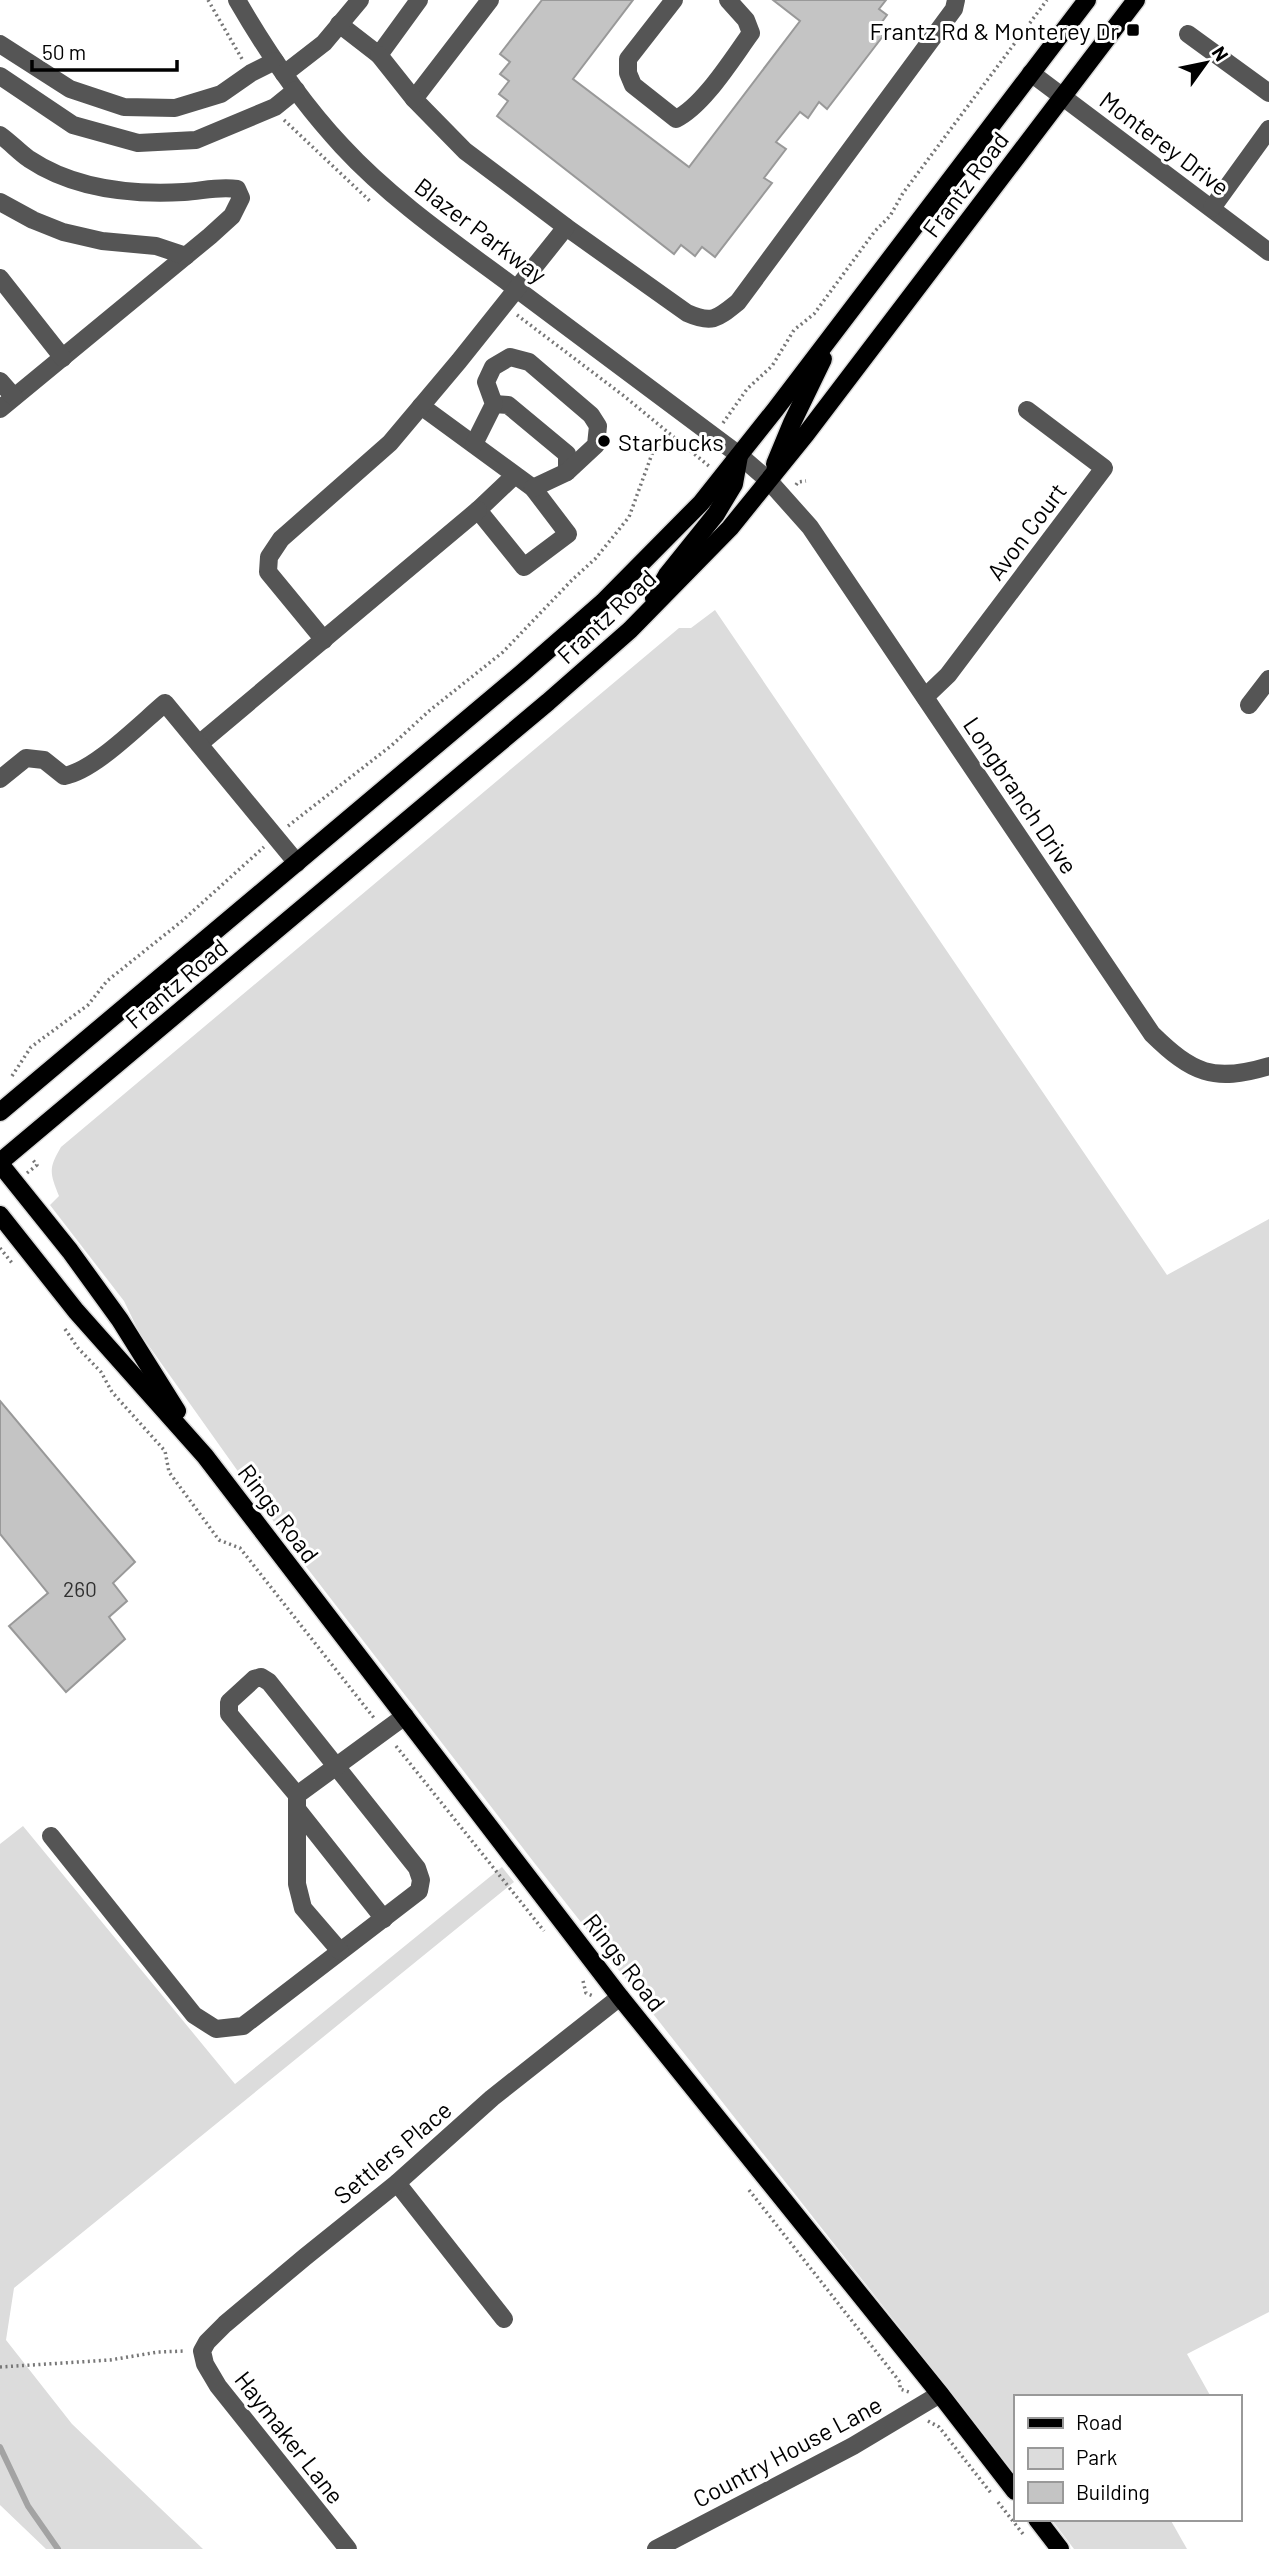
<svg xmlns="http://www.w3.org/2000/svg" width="1269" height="2549" viewBox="0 0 1269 2549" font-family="Barlow,sans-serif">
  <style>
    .green { fill: #dcdcdc }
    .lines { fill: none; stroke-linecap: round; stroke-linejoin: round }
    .stream { stroke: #a3a3a3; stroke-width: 6 }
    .building { fill: #c4c4c4; stroke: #999; stroke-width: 2 }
    .major-casing { stroke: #dbdbdb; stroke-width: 21 }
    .path { stroke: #777; stroke-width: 3.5; stroke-dasharray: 2 3.5; stroke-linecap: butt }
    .minor { stroke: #555; stroke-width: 18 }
    .major { stroke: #000; stroke-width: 18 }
    .poi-dot { fill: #000; stroke: #fff; stroke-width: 2.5 }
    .labels { text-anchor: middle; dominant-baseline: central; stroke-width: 6; stroke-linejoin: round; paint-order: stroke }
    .number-label { font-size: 21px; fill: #313131 }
    .poi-label { font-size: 24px; fill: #000; stroke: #fff; text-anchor: end }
    .street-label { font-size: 24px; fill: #000; stroke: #fff }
  </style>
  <rect width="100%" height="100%" fill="#fff"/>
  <g class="green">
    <path d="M715,610L1167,1275L1269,1219V2312L1187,2354L1211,2397H1015V2474L536,1865L301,1560L139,1332L124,1301L50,1205L59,1196C50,1173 48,1169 61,1147L679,628H691Z"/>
    <path d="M23,1826L235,2084L502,1867L514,1882L14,2288L6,2340L72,2424L203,2549H46L0,2505V1844Z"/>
    <path d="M1051,2519H1170L1187,2549H1074Z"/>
  </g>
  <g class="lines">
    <path class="stream" d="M0,2447L28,2506L58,2549"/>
  </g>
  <g class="building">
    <path d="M542,0H633L573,79L689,167L800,21L773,0H886L879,9L887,15L876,30L883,36L827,109L819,102L808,118L800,112L776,142L786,149L764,178L772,183L715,257L702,247L695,256L681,245L674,254L497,116L508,101L499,94L509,81L500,74L510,62L500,54Z"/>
    <path d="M0,1401L135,1562L113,1583L127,1601L109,1617L125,1639L66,1692L9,1626L48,1593L0,1534Z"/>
  </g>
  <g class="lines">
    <defs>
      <g id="major">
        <path d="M775,464L792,423L823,359"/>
        <path d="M654,598L667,575L716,514L734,484L739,456"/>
        <path d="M0,1112L522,673L603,602L701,503L775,410L1087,0"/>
        <path d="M0,1162L548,702L630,630L730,528L806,434L1136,0"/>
        <path d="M0,1164L70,1251L120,1320L177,1411"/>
        <path d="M0,1215L76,1311L205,1456L620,1997L940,2394L1015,2491"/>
        <path d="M1037,2519L1060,2549"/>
      </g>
    </defs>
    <use href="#major" class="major-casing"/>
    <g class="path">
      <path d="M208,0L242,59"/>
      <path d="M284,120L372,203"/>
      <path d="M517,315L624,396L709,466"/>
      <path d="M723,423L747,389L772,366L794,330L814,314L875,231L890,216L903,193L1047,0"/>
      <path d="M796,485L798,482L806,481"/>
      <path d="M288,826L392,745L429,711L503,652L572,580L596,558L629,517L652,454L667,433"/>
      <path d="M12,1076L31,1047L88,1005L107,981L182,921L264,847"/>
      <path d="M27,1173L37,1165L32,1159"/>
      <path d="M0,1248L12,1263"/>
      <path d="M65,1329L78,1348L101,1372L112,1392L165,1451L169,1472L219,1540L240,1548L374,1718"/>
      <path d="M396,1746L544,1931"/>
      <path d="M583,1981L586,1993L593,1996"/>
      <path d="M749,2190L900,2382V2389L909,2392"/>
      <path d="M0,2367L110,2360L158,2352L186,2351"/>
      <path d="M928,2421L939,2427L991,2493"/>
      <path d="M998,2502L1023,2534"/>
    </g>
    <g class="minor">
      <path d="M237,0C267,52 301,102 342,146C391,199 452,241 510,284C586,341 663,398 739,455L769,481L810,527L1152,1034C1192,1073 1213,1083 1269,1066"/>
      <path d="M490,0L414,99L465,151L566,227L687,313C712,324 717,319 738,302L954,9L956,0"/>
      <path d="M674,0L628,59V73L633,85L676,119C704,105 732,59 751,33L746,20L728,0"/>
      <path d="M339,24L379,55L419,0"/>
      <path d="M1188,34L1269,93"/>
      <path d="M0,44L70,89L124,107L175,108L221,94L251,73L275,61"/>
      <path d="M379,55L414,99"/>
      <path d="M1031,73L1269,252"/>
      <path d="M284,74L324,43L360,0"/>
      <path d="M0,76L73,125L138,143L196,140L275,107L296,90"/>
      <path d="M0,135C10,142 19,152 29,159C74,189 131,195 184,192C202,191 219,186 237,189L241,198L232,216L210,236L0,409"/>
      <path d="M0,202L33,220L63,232L102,241L156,246L186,256"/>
      <path d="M1212,208L1269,129"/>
      <path d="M0,278L63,358"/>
      <path d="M0,381L14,397"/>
      <path d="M494,404L508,405L567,454V472"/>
      <path d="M421,406L533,488L568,534L524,567L478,510L515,475"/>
      <path d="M474,444L494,404L486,382L493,367L510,357L529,362L591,415L598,426L596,445L567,472L533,488"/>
      <path d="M324,640L268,572L269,557L281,539L390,443L459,361L566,227"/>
      <path d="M925,697L948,675L1104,468L1027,410"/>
      <path d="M1249,705L1269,679"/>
      <path d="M199,744L478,510"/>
      <path d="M0,779L26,758L44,760L64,776C94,771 140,724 165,703L297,863"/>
      <path d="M297,1809L384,1919"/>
      <path d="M51,1836L194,2015L216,2029L243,2026L419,1891L421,1880L417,1868L269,1682L261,1677L254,1679L229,1702V1714L297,1795"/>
      <path d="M340,1951L303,1908L297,1884V1795L405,1716"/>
      <path d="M397,2183L504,2319"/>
      <path d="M348,2549L218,2386L205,2364L202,2351L207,2342L225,2324L305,2257L397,2183L492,2098L620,1997"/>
      <path d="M656,2549L853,2446L940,2394"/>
    </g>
    <use href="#major" class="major"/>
  </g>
  <g class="poi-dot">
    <rect x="1126" y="23" width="14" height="14" rx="3.5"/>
    <circle cx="604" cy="441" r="7"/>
  </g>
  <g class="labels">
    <g class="number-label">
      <text x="80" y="1588">260</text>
    </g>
    <g class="poi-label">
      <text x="1119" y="30">Frantz Rd &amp; Monterey Dr</text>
      <text x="618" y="441" text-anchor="start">Starbucks</text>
    </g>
    <g class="street-label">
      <text transform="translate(1165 143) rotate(37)">Monterey Drive</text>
      <text transform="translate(965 184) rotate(-53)">Frantz Road</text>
      <text transform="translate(481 230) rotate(37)">Blazer Parkway</text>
      <text transform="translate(1026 531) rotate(-53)">Avon Court</text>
      <text transform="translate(606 616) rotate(-43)">Frantz Road</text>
      <text transform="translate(1021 795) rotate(56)">Longbranch Drive</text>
      <text transform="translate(176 983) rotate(-40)">Frantz Road</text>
      <text transform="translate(279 1513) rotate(53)">Rings Road</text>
      <text transform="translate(625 1962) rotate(52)">Rings Road</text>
      <text transform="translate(392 2152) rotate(-40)">Settlers Place</text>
      <text transform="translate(290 2437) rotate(52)">Haymaker Lane</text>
      <text transform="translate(787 2451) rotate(-28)">Country House Lane</text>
    </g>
  </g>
  <rect x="1014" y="2395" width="228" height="126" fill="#ffffff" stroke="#999999" stroke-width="2"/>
  <rect x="1028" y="2418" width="35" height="10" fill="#000000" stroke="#999999" stroke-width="2"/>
  <text x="1076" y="2430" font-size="21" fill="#000000">Road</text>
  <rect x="1028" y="2448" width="35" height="21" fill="#dcdcdc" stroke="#999999" stroke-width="2"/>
  <text x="1076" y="2465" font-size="21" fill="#000000">Park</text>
  <rect x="1028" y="2482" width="35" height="21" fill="#c4c4c4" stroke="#999999" stroke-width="2"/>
  <text x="1076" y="2500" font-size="21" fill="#000000">Building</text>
  <g transform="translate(1206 63) rotate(57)" stroke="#ffffff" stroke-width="5" paint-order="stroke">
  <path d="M0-5L12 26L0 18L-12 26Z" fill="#000000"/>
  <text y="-10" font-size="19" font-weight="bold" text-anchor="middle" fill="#000000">N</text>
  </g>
  <path d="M32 60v10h145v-10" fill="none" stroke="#000000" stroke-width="3.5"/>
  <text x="42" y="60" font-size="21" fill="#000000" stroke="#ffffff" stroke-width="5" paint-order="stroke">50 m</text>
</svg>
